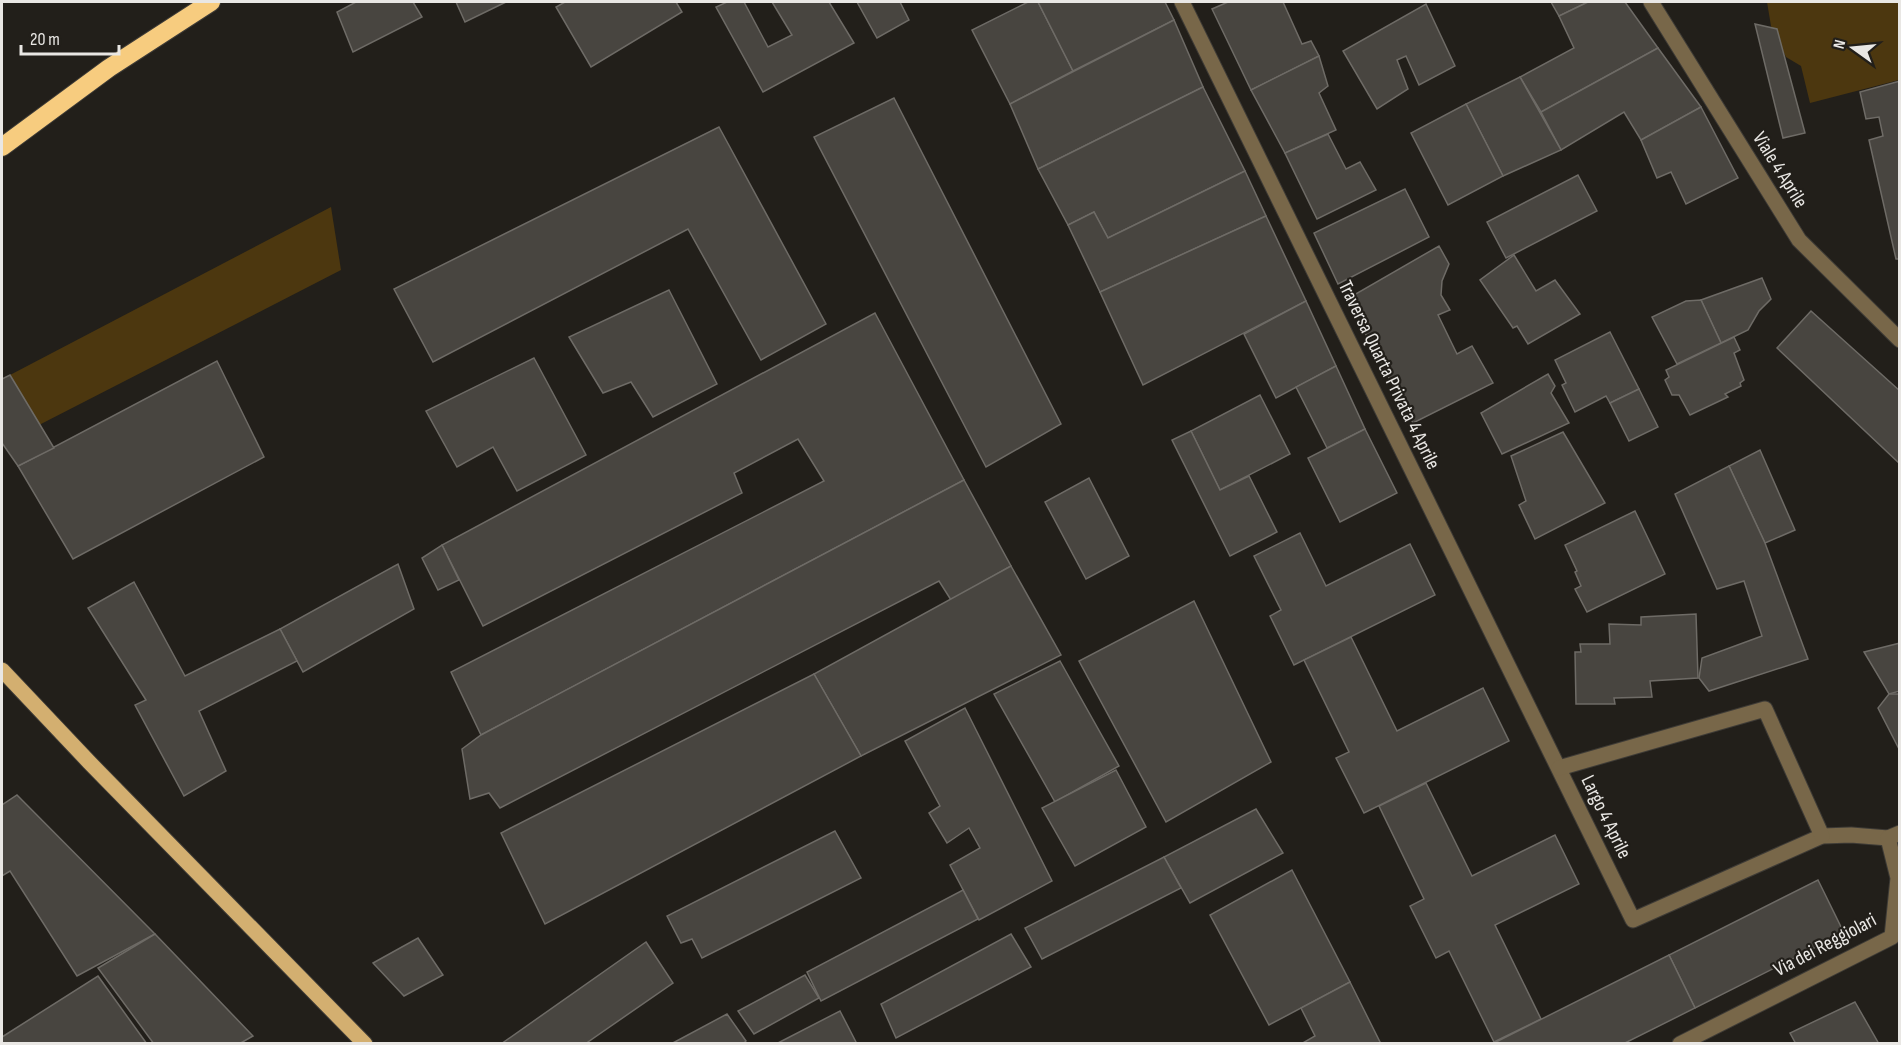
<svg xmlns="http://www.w3.org/2000/svg" width="1901" height="1045" viewBox="0 0 1901 1045" font-family="'Sofia Sans Condensed',sans-serif">
  <style>
    .green { fill: #4c370f }
    .building { fill: #484540; stroke: #6e6b66; stroke-width: 1.5 }
    .lines { fill: none; stroke-linecap: round; stroke-linejoin: round }
    .minor-casing { stroke: #3e3b36; stroke-width: 17 }
    .major-casing { stroke: #3e3b36; stroke-width: 17 }
    .highway-casing { stroke: #3e3b36; stroke-width: 20 }
    .minor { stroke: #786749; stroke-width: 15 }
    .major { stroke: #d3af70; stroke-width: 15 }
    .highway { stroke: #f7cc7f; stroke-width: 18 }
    .labels { text-anchor: middle; dominant-baseline: central; stroke-width: 4.5; stroke-linejoin: round; paint-order: stroke }
    .street-label { font-size: 20px; fill: #e9e7e4; stroke: #221f1a }
  </style>
  <rect width="100%" height="100%" fill="#221f1a"/>
  <g class="green">
    <path d="M1767,2H1899V80L1810,103L1801,66L1786,57L1771,26Z"/>
    <path d="M331,207L341,270L39,425L10,375Z"/>
  </g>
  <g class="building">
    <path d="M356,2H413L422,17L353,52L337,12Z"/>
    <path d="M456,2H506L465,22Z"/>
    <path d="M565,2H676L682,12L591,67L556,7Z"/>
    <path d="M727,2H744L768,47L792,35L772,2H829L854,43L763,92L716,7Z"/>
    <path d="M857,2H900L909,20L877,38Z"/>
    <path d="M1028,2H1038L1073,71L1010,104L972,30Z"/>
    <path d="M1038,2H1165L1174,20L1073,71Z"/>
    <path d="M1228,2H1283L1302,44L1311,41L1319,56L1251,90L1212,9Z"/>
    <path d="M1551,2H1588L1559,16Z"/>
    <path d="M1588,2H1625L1658,48L1541,112L1520,77L1574,48L1559,16Z"/>
    <path d="M1426,4L1455,66L1419,85L1406,56L1397,60L1408,89L1377,109L1343,51Z"/>
    <path d="M1174,20L1203,87L1038,169L1010,104Z"/>
    <path d="M1755,24L1777,29L1805,133L1783,138Z"/>
    <path d="M1658,48L1701,107L1641,140L1624,112L1561,150L1541,112Z"/>
    <path d="M1319,56L1328,86L1319,93L1336,130L1285,153L1251,90Z"/>
    <path d="M1520,77L1561,150L1503,176L1466,104Z"/>
    <path d="M1900,81V259H1896L1869,140L1883,136L1879,117L1866,119L1860,92Z"/>
    <path d="M1203,87L1245,171L1108,238L1094,212L1068,225L1038,169Z"/>
    <path d="M894,98L1061,424L986,467L814,137Z"/>
    <path d="M1466,104L1503,176L1448,205L1411,133Z"/>
    <path d="M1701,107L1738,178L1686,204L1671,172L1657,178L1641,140Z"/>
    <path d="M719,127L826,324L761,360L688,229L433,362L394,289Z"/>
    <path d="M1328,134L1346,169L1360,162L1376,190L1317,219L1285,153Z"/>
    <path d="M1245,171L1266,216L1100,292L1068,225L1094,212L1108,238Z"/>
    <path d="M1578,175L1597,211L1506,258L1487,222Z"/>
    <path d="M1405,189L1429,237L1338,284L1314,233Z"/>
    <path d="M1266,216L1306,301L1143,385L1100,292Z"/>
    <path d="M1439,246L1449,264L1442,281L1441,295L1450,310L1438,315L1457,354L1472,346L1493,383L1413,423L1347,299Z"/>
    <path d="M1514,255L1536,291L1555,280L1580,314L1528,344L1517,326L1513,328L1480,280Z"/>
    <path d="M1762,278L1771,299L1759,311L1748,330L1721,343L1701,300Z"/>
    <path d="M669,290L717,384L653,417L631,382L603,393L569,337Z"/>
    <path d="M1701,300L1721,343L1677,364L1652,317L1686,301Z"/>
    <path d="M1306,301L1336,366L1276,398L1244,334Z"/>
    <path d="M1811,311L1900,391V464L1777,348Z"/>
    <path d="M875,313L964,480L481,735L451,672L824,481L798,439L734,473L742,493L483,626L442,545Z"/>
    <path d="M1610,332L1639,389L1610,403L1606,396L1575,412L1562,385L1566,383L1555,360Z"/>
    <path d="M1734,337L1740,350L1734,353L1744,380L1740,383L1741,386L1725,394L1728,397L1690,415L1679,395H1672L1665,380L1669,377L1666,370Z"/>
    <path d="M534,358L586,455L517,491L493,447L457,467L426,411Z"/>
    <path d="M217,361L264,457L73,559L18,466Z"/>
    <path d="M1336,366L1365,429L1327,448L1296,387Z"/>
    <path d="M1548,374L1555,386L1551,393L1569,423L1502,454L1481,413Z"/>
    <path d="M10,375L54,448L18,466L2,443V379Z"/>
    <path d="M1639,389L1658,427L1629,441L1610,403Z"/>
    <path d="M1260,395L1290,454L1220,490L1191,431Z"/>
    <path d="M1365,429L1397,493L1340,522L1308,458Z"/>
    <path d="M1191,431L1220,490L1249,476L1277,532L1230,556L1172,440Z"/>
    <path d="M1563,432L1605,503L1535,539L1519,505L1526,501L1511,456Z"/>
    <path d="M1760,450L1795,530L1765,543L1729,466Z"/>
    <path d="M1729,466L1765,543L1808,659L1709,691L1699,678L1702,658L1762,636L1744,581L1717,589L1675,494Z"/>
    <path d="M1089,478L1129,556L1086,579L1045,502Z"/>
    <path d="M964,480L1011,566L951,600L939,581L500,808L489,793L470,799L462,749L481,735Z"/>
    <path d="M1635,511L1665,574L1587,612L1575,589L1581,586L1575,572L1577,571L1565,545Z"/>
    <path d="M1300,533L1326,586L1410,544L1435,595L1294,665L1270,616L1281,610L1254,556Z"/>
    <path d="M442,545L459,580L438,590L422,558Z"/>
    <path d="M398,564L414,609L303,672L280,629Z"/>
    <path d="M1011,566L1061,655L861,756L814,674Z"/>
    <path d="M134,582L185,676L280,629L297,661L199,711L226,771L184,796L135,705L146,700L88,608Z"/>
    <path d="M1194,601L1271,762L1166,822L1079,661Z"/>
    <path d="M1696,614L1698,678L1650,681L1652,697L1614,698L1615,704H1576L1575,652H1581L1580,644H1610L1609,624L1641,625V617Z"/>
    <path d="M1351,637L1397,731L1483,688L1509,741L1364,813L1336,758L1349,752L1304,660Z"/>
    <path d="M1900,643V691L1889,694L1864,652Z"/>
    <path d="M1060,661L1119,766L1055,802L994,694Z"/>
    <path d="M814,674L861,756L545,924L501,833Z"/>
    <path d="M1889,694H1900V751L1878,708Z"/>
    <path d="M965,708L1052,881L979,920L950,865L980,848L969,828L947,843L929,813L940,806L905,741Z"/>
    <path d="M1116,770L1146,827L1075,866L1042,808Z"/>
    <path d="M1426,783L1472,876L1555,835L1579,884L1495,925L1541,1019L1494,1042L1449,951L1436,958L1410,906L1424,899L1379,806Z"/>
    <path d="M17,795L155,934L77,976L10,871L2,876V805Z"/>
    <path d="M1256,809L1283,853L1190,903L1164,857Z"/>
    <path d="M835,831L861,878L702,958L692,939L681,943L667,916Z"/>
    <path d="M1164,857L1181,888L1042,959L1025,928Z"/>
    <path d="M1292,870L1350,982L1269,1025L1210,915Z"/>
    <path d="M1818,880L1844,933L1695,1008L1669,955Z"/>
    <path d="M963,890L978,919L821,1001L807,972Z"/>
    <path d="M155,934L253,1036L239,1044H154L98,968Z"/>
    <path d="M1011,934L1031,967L896,1038L881,1004Z"/>
    <path d="M418,938L443,975L404,996L373,963Z"/>
    <path d="M646,942L673,983L585,1044H501Z"/>
    <path d="M1669,955L1695,1008L1623,1044H1492Z"/>
    <path d="M805,975L819,998L754,1034L738,1011Z"/>
    <path d="M98,976L147,1044H2V1037Z"/>
    <path d="M1350,982L1381,1044H1301L1315,1036L1301,1008Z"/>
    <path d="M1855,1002L1879,1044H1796L1790,1033Z"/>
    <path d="M840,1011L857,1044H776Z"/>
    <path d="M727,1014L746,1041L743,1044H671Z"/>
  </g>
  <g class="lines">
    <defs>
      <g id="minor">
        <path d="M1182,2L1633,920L1822,836L1851,835L1888,838"/>
        <path d="M1651,2L1799,240L1900,340"/>
        <path d="M1559,768L1765,709L1822,836"/>
        <path d="M1680,1044L1892,937L1898,878L1888,838L1900,833"/>
      </g>
      <path id="major" d="M2,670L89,762L365,1044"/>
      <path id="highway" d="M2,147L109,68L211,2"/>
    </defs>
    <use href="#minor" class="minor-casing"/>
    <use href="#major" class="major-casing"/>
    <use href="#highway" class="highway-casing"/>
    <use href="#minor" class="minor"/>
    <use href="#major" class="major"/>
    <use href="#highway" class="highway"/>
  </g>
  <g class="labels">
    <g class="street-label">
      <text transform="translate(1780 170) rotate(58)">Viale 4 Aprile</text>
      <text transform="translate(1389 375) rotate(64)">Traversa Quarta Privata 4 Aprile</text>
      <text transform="translate(1606 817) rotate(64)">Largo 4 Aprile</text>
      <text transform="translate(1825 945) rotate(-28)">Via dei Reggiolari</text>
    </g>
  </g>
  <rect width="1901" height="1045" fill="none" stroke="#e9e7e4" stroke-width="6"/>
  <g transform="translate(1853 48) rotate(285)" stroke="#221f1a" stroke-width="4.5" paint-order="stroke">
  <path d="M0-4.5L10 22L0 15L-10 22Z" fill="#e9e7e4"/>
  <text y="-9" font-size="16" font-weight="bold" text-anchor="middle" fill="#e9e7e4">N</text>
  </g>
  <path d="M21 45v9h98v-9" fill="none" stroke="#e9e7e4" stroke-width="3"/>
  <text x="30" y="45" font-size="18" fill="#e9e7e4" stroke="#221f1a" stroke-width="4.5" paint-order="stroke">20 m</text>
</svg>
